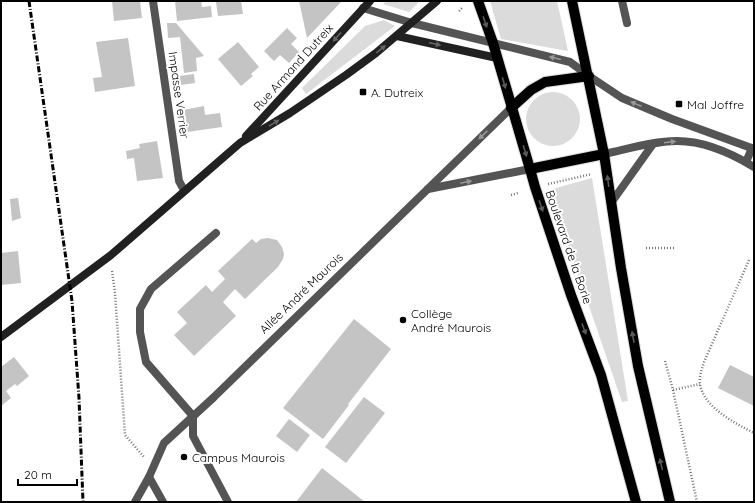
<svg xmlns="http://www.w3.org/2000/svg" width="755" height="503" viewBox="0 0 755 503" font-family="Quicksand,sans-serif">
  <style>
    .green { fill: #dbdbdb }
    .building { fill: #c4c4c4 }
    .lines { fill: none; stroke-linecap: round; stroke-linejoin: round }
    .primary-casing { stroke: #dbdbdb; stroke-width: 12 }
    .path { stroke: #767676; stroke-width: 2.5; stroke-dasharray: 1 2; stroke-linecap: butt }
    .service { stroke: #545454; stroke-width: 8 }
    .minor { stroke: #545454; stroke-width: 8 }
    .tertiary { stroke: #545454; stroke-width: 8 }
    .secondary { stroke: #212121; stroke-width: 8 }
    .primary { stroke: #000; stroke-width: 10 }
    .rail { stroke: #000; stroke-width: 3; stroke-dasharray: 6 2 1 2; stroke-linecap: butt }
    .oneway { fill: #595959 }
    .oneway2 { fill: #646464 }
    .oneway3 { fill: #989898 }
    .poi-dot { fill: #000; stroke: #fff; stroke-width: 1.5 }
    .labels { text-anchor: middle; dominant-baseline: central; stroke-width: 4; stroke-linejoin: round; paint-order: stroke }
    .street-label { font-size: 12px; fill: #000; stroke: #fff }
    .poi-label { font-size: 12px; fill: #000; stroke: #fff; text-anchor: start }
  </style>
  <rect width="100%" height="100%" fill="#fff"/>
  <g class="green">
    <path d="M386,1H420L409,12L383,4Z"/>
    <path d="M490,1H557L568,51L501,39Z"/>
    <path d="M384,20L395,26L306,94L302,88L365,26Z"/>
    <circle cx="553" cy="119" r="27"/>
    <path d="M592,178L628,401L622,402L549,190Z"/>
  </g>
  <g class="building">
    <path d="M112,1H140L142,18L114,21Z"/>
    <path d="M175,1H201L202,7L211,6L212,17L177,21Z"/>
    <path d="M241,1L243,14L218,16L216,2Z"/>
    <path d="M299,1H342L307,38Z"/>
    <path d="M167,23H176L204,56L196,58L197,71L184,73L180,37L168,38Z"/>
    <path d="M287,28L297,38L291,44L299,52L289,63L280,55L274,61L264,51Z"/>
    <path d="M128,38L135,86L95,92L93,78L102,77L96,42Z"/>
    <path d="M238,42L259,67L251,74L253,76L241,86L218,59Z"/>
    <path d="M194,74L195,83L180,85L179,76Z"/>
    <path d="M204,106L205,115L220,113L222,127L180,133L179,124L185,123L183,110Z"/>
    <path d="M157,141L163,178L137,181L134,158L127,159L126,151L140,148L139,144Z"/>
    <path d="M18,198L21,218L12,221L10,199Z"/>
    <path d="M268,238L277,240L282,247L284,254L283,259L278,267L245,299L235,289L223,302L236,316L194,356L174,335L187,323L177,312L206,285L212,292L225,279L218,271L252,239L256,243L261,239Z"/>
    <path d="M18,251L21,283L1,285V253Z"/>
    <path d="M354,319L391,349L348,404L349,405L323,439L283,408Z"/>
    <path d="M14,357L29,376L17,386L15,384L6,391L11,398L1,406V367Z"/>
    <path d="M730,365L754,377V406L718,388Z"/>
    <path d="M364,397L385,413L346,463L325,447Z"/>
    <path d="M289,419L310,435L297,452L276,436Z"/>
    <path d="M322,468L365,502H296Z"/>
  </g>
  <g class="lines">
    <defs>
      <g id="primary">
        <path d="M478,1L493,43L530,169L535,187L571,295L601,375L636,502"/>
        <path d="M572,1L604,154L621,268L638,366L670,502"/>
        <path d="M511,108L531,90L545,82L589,76"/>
        <path d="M530,169L604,154"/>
      </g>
    </defs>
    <use href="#primary" class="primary-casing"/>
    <g class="path">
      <path d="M459,11L463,7"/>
      <path d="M548,184L592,174"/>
      <path d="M511,195L518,193"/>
      <path d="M646,248H676"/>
      <path d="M749,260L704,362C702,369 699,376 700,384C704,408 735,423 754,433"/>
      <path d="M112,271L115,293L125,435L144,457"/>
      <path d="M665,361L673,390L697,502"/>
      <path d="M673,390L700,384"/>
    </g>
    <g class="service">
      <path d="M622,1L627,23"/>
      <path d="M363,8L412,23L570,62L589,76"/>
      <path d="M746,162L752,148"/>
      <path d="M216,233L151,289L140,309V332L146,362L193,416V436L228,502"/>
      <path d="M135,502L149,477"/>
      <path d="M163,502L149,477L164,443L213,398"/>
    </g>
    <g class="minor">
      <path d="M153,1L179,181L184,190"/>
      <path d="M428,189L530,169"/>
      <path d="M213,398L511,108"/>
    </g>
    <g class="tertiary">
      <path d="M589,76L622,98L672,119L754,149"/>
      <path d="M604,154C628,149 653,141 677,141C704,141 731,153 754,167"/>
      <path d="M611,203L653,144"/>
    </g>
    <g class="secondary">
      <path d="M397,36L497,58"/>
      <path d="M246,136L370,1"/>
      <path d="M1,337L111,255L240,143L290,113L346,75L376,53L437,1"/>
    </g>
    <use href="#primary" class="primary"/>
    <path class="rail" d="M29,1L72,301L79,398L83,502"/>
  </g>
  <defs><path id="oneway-solid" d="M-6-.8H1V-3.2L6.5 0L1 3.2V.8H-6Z"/></defs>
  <g class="oneway">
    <use href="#oneway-solid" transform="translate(485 22) rotate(71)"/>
    <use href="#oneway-solid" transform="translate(504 83) rotate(74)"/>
    <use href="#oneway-solid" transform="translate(525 151) rotate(73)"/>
    <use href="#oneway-solid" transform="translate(608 181) rotate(-98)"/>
    <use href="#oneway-solid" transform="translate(541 206) rotate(71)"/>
    <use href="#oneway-solid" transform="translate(584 329) rotate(70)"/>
    <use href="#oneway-solid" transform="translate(633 337) rotate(-100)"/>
    <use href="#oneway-solid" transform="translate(661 464) rotate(-103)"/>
  </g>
  <g class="oneway2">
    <use href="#oneway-solid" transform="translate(337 37) rotate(132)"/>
    <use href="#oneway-solid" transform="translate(435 44) rotate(13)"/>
    <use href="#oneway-solid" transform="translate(381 49) rotate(-39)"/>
    <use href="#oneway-solid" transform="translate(274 123) rotate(-31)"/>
  </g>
  <g class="oneway3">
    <use href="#oneway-solid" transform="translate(555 58) rotate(-166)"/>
    <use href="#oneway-solid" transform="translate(636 104) rotate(-158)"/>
    <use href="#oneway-solid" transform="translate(483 135) rotate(136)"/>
    <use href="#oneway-solid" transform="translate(670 142) rotate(-7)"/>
    <use href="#oneway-solid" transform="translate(466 182) rotate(-12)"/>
  </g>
  <g class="poi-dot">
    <rect x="359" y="88" width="8" height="8" rx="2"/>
    <rect x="675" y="100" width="8" height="8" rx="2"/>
    <circle cx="403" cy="320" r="4"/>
    <circle cx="184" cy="457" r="4"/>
  </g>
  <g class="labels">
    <g class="street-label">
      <text transform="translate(293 67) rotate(-48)">Rue Armand Dutreix</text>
      <text transform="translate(179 95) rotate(82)">Impasse Verrier</text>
      <text transform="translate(569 247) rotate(71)">Boulevard de la Borie</text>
      <text transform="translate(301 293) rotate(-44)">Allée André Maurois</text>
    </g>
    <g class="poi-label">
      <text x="371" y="92">A. Dutreix</text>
      <text x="687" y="104">Mal Joffre</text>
      <text x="411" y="313">Collège<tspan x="411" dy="14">André Maurois</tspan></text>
      <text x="192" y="457">Campus Maurois</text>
    </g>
  </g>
  <rect width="755" height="503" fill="none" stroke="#000000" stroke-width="4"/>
  <path d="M18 479v6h59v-6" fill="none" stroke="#000000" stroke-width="2"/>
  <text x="24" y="479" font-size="12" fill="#000000" stroke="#ffffff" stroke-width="3" paint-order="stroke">20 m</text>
</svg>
